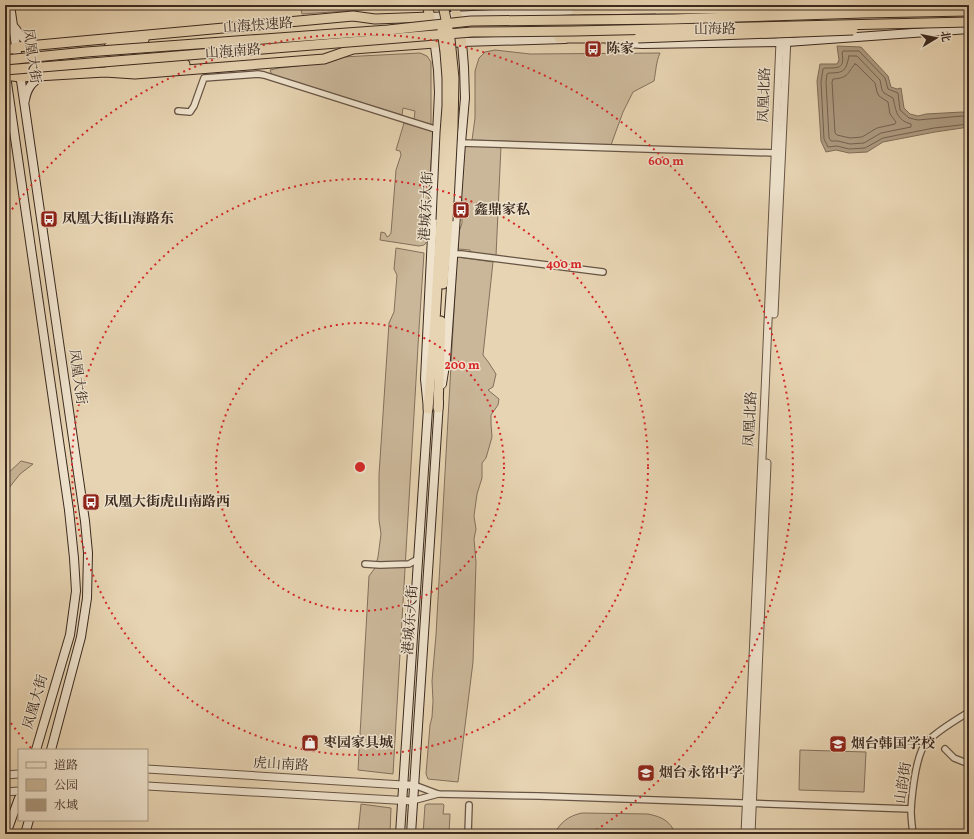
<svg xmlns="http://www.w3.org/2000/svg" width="974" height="839" viewBox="0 0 974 839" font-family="Vollkorn,'Noto Serif SC',serif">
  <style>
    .green { fill: #cab799; stroke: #82705c }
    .water { fill: #ad9a80; stroke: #7f6d59 }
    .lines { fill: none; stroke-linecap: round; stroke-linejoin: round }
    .shore { stroke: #746250; stroke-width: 1 }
    .minor-casing { stroke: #665444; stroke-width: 8 }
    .tertiary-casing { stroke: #665444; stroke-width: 9 }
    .secondary-casing { stroke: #3b2a1f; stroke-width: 10 }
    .trunk-casing { stroke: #3b2a1f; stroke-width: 11 }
    .minor { stroke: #efe3cd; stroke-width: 5.5 }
    .tertiary { stroke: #efe3cd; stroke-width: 7 }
    .secondary { stroke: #efe3cd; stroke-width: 8 }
    .trunk { stroke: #e7d4b2; stroke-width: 9 }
    .trunk-bridge-casing { stroke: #3b2a1f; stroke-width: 11; stroke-linecap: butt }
    .trunk-bridge { stroke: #e7d4b2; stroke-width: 9 }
    .ring { fill: none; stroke: #d62828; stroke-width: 2; stroke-dasharray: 2 4 }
    .labels { text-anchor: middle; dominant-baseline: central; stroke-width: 3; stroke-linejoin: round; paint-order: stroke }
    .street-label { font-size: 14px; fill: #3b2a1f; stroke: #efe3cd }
    .poi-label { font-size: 14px; font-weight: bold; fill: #3b2a1f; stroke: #efe3cd; text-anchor: start }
    .centre { fill: #d62828; stroke: #efe3cd; stroke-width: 2 }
    .ring-label { font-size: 12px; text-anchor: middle; font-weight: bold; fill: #d62828; stroke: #efe3cd; stroke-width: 3; stroke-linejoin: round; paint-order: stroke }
  </style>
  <rect width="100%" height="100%" fill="#e7d4b2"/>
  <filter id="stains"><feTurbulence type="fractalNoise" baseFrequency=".005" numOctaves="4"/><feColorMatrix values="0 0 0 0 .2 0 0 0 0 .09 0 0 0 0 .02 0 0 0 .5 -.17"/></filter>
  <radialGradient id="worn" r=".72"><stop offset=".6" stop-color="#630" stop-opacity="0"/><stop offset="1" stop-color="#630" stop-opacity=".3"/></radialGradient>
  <g class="green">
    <path d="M300,5H409L407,7L302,14Z"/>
    <path d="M495,50L530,54L660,53C656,62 656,71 654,81L633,92L623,112L611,145L472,140L475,118V71L479,58L485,52Z"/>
    <path d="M420,53L427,56L431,62V124L414,120L415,111L403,108L402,115L272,75L270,70L279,68L297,66L344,57L361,56Z"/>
    <path d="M404,123L432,131L433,133L426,243L424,245L419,246L380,240L381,232L385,233L387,237L389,236L391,233L396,170L401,155L400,151L396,150Z"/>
    <path d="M464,145L501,146L496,256L471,252L470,250L458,249L459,232L462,223V200L461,191Z"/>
    <path d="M396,248L424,253L419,329L393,774L358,770L369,576L375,568L378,557L381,534L379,520V475L389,323L394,312L397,275L394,269Z"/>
    <path d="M457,257L493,262L483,355L489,363L496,374L493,387L488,390L499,399L498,405L491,415V424L492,437L486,458L482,463V478L477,494L474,516L476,529L474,539L476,562L473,662L458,782L428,779L426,774L430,725L432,717L433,701L432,681L436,635Z"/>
    <path d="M21,461L33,464L20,474L5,493V476Z"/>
    <path d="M800,750L866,752L864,792L799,790Z"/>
    <path d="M361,804L391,808L390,834H358Z"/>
    <path d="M427,804H443L444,805L443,814H450L449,834H423L425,805Z"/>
    <path d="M582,813L648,814C662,817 669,820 676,834H554C561,822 568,816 582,813Z"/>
  </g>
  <path class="water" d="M837,46L861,47L888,76L891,87L897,89L901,88L904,108L910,114L918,116L926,114L962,112L969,113V127L935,132L883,142L867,152L849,153L836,150L826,152L821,141L817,81L820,64H837L839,60Z"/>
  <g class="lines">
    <g class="shore">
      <path d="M849,56H857L880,80L882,90L884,93L893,98C896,110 896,120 911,124V127L881,133L864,143L850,144L838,141H831L829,138L826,82L827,74L829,73C844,73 846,71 849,56Z"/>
      <path d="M855,64L857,65L875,83L877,92L879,96L888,102L890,114L896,122L895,124L877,128L862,137L850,138L837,135L835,133L832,82L833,79C849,78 847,73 855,64Z"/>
      <path d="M969,117L962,116L918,120L909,118L900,110L898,93L888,89L885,78L859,51H843L842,53C845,69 838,68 825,68L823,69L821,82L824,139L828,147L837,146L849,149L865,148L883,138L934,128L969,124"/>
    </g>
    <defs>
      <g id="minor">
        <path d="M178,111L190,112L194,106L204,78L258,74L264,75L438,130"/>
        <path d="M461,143L615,148L776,153"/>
        <path d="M454,254H461L603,272"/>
        <path d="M365,564L380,565L409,564L418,559"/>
        <path d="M945,749L954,758L969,764"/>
        <path d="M414,785L438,794L539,796L911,809"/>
        <path d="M412,801L438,794"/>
        <path d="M468,834L469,805"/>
        <path d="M913,834C912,826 911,818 911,810C912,794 916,752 927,742C937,731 956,720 969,712"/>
      </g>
      <g id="tertiary">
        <path d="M774,314L787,37"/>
        <path d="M147,769L403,785H414"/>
        <path d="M5,775L19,774"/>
        <path d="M147,786L412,801"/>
        <path d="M5,792L19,791"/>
        <path d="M745,834L765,392L780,42L783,11"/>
        <path d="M751,834L767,463"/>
      </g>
      <g id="secondary">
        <path d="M10,5L85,521L88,553L87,598L81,637L51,750"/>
        <path d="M431,23L430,17L583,10"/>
        <path d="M15,28C22,38 26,42 37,45"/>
        <path d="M610,42L642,44L787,42L969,29"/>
        <path d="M5,69L69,510L74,558L76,591L70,635L36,750"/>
        <path d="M25,100C27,88 32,82 42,76"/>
        <path d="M442,384L446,359L461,143L465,98L464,67L462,42L565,39"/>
        <path d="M6,834L19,798"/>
        <path d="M25,834L29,820"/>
        <path d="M400,834L428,409L425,379L439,93L438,70L434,38"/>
        <path d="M411,834L439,402"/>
      </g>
      <g id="trunk">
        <path d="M576,10L658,9"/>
        <path d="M559,38H638"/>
        <path d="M109,47L144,40"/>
        <path d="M5,51L17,47L353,16L375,19L430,17L427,5"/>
        <path d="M110,67H136L185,64"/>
        <path d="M5,75L20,77L105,72L135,74L324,59L353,49L435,43L462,42L457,15L454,5"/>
        <path d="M443,284L448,221"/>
        <path d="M438,408L441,321"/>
        <path d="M428,409L435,321L441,220"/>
      </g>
    </defs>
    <use href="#minor" class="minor-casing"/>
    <use href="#tertiary" class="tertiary-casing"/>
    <use href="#secondary" class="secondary-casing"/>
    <use href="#trunk" class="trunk-casing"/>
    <use href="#minor" class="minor"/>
    <use href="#tertiary" class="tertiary"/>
    <use href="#secondary" class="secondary"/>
    <use href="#trunk" class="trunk"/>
    <defs>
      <g id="trunk-bridge">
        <path d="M443,5L450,39L454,78L453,126L448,221"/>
        <path d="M658,9L838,8"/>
        <path d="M638,38L853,30"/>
        <path d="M5,60L86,52L388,30L471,21L673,19L863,13L969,11"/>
        <path d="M5,70L472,32L574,31L969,22"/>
        <path d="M441,220L445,133L447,106V78L445,52L442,30"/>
      </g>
    </defs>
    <use href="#trunk-bridge" class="trunk-bridge-casing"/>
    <use href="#trunk-bridge" class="trunk-bridge"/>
  </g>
  <g class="ring">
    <circle cx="360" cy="467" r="144"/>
    <circle cx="360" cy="467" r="288"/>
    <path d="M31 748A433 433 0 0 1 5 715M5 219A433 433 0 1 1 593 832"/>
  </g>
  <defs>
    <symbol id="bus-square" viewBox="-11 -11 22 22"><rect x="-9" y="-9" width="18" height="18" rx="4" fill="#8f2418" stroke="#efe3cd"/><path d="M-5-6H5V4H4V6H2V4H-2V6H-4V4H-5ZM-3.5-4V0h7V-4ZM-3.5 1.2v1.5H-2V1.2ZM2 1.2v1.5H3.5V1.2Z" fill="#fff"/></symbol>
    <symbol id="shop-square" viewBox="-11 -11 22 22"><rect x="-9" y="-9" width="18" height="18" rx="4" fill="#8f2418" stroke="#efe3cd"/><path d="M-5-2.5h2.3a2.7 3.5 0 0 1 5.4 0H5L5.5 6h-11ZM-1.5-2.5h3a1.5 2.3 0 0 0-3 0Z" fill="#fff"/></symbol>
    <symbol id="school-square" viewBox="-11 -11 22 22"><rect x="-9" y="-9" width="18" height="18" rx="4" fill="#8f2418" stroke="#efe3cd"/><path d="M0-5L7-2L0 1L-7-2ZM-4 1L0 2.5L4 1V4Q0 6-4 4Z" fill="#fff"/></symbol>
  </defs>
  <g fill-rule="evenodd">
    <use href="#bus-square" x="583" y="39" width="20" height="20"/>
    <use href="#bus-square" x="451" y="200" width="20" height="20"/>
    <use href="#bus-square" x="39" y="209" width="20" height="20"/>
    <use href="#bus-square" x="81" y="492" width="20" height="20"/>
    <use href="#shop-square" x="300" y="733" width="20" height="20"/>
    <use href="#school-square" x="828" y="734" width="20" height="20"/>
    <use href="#school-square" x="636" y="763" width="20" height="20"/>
  </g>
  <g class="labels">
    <g class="street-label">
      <text transform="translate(258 26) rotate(-4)">山海快速路</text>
      <text transform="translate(715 30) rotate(-1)">山海路</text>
      <text transform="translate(233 52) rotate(-4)">山海南路</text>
      <text transform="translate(31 56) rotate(82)">凤凰大街</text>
      <text transform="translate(765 95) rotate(-88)">凤凰北路</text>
      <text transform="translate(427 206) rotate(-87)">港城东大街</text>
      <text transform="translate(77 377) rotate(82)">凤凰大街</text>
      <text transform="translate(751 419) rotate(-87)">凤凰北路</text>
      <text transform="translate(411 620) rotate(-86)">港城东大街</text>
      <text transform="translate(36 702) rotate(-74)">凤凰大街</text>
      <text transform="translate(281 765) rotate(3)">虎山南路</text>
      <text transform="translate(904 783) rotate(-82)">山韵街</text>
    </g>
    <g class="poi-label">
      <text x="606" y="49">陈家</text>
      <text x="474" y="210">鑫鼎家私</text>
      <text x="62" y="219">凤凰大街山海路东</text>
      <text x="104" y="502">凤凰大街虎山南路西</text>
      <text x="323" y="743">枣园家具城</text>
      <text x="851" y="744">烟台韩国学校</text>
      <text x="659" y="773">烟台永铭中学</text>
    </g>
  </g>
  <circle cx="360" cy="467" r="6" class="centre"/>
  <g class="ring-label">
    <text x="666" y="165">600 m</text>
    <text x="564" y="268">400 m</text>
    <text x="462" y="369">200 m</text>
  </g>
  <rect width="974" height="839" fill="none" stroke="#e7d4b2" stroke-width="20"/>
  <rect x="6" y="6" width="962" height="827" fill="none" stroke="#3b2a1f" stroke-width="2"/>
  <rect x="10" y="10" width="954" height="819" fill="none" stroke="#3b2a1f"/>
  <rect x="18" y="749" width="130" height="72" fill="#efe3cd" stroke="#a79987"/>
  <rect x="26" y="762" width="20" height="6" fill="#efe3cd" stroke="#a79987"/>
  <text x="54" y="769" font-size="12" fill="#3b2a1f">道路</text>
  <rect x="26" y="779" width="20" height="12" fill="#cab799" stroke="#a79987"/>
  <text x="54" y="789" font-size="12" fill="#3b2a1f">公园</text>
  <rect x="26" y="799" width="20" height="12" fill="#ad9a80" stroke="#a79987"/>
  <text x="54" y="809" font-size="12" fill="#3b2a1f">水域</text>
  <g transform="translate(936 38) rotate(80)" stroke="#efe3cd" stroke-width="3" paint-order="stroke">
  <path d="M0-3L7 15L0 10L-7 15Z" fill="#3b2a1f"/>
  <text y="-6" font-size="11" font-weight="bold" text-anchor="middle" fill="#3b2a1f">北</text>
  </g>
  <rect width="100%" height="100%" filter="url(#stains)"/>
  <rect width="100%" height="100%" fill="url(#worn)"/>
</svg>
